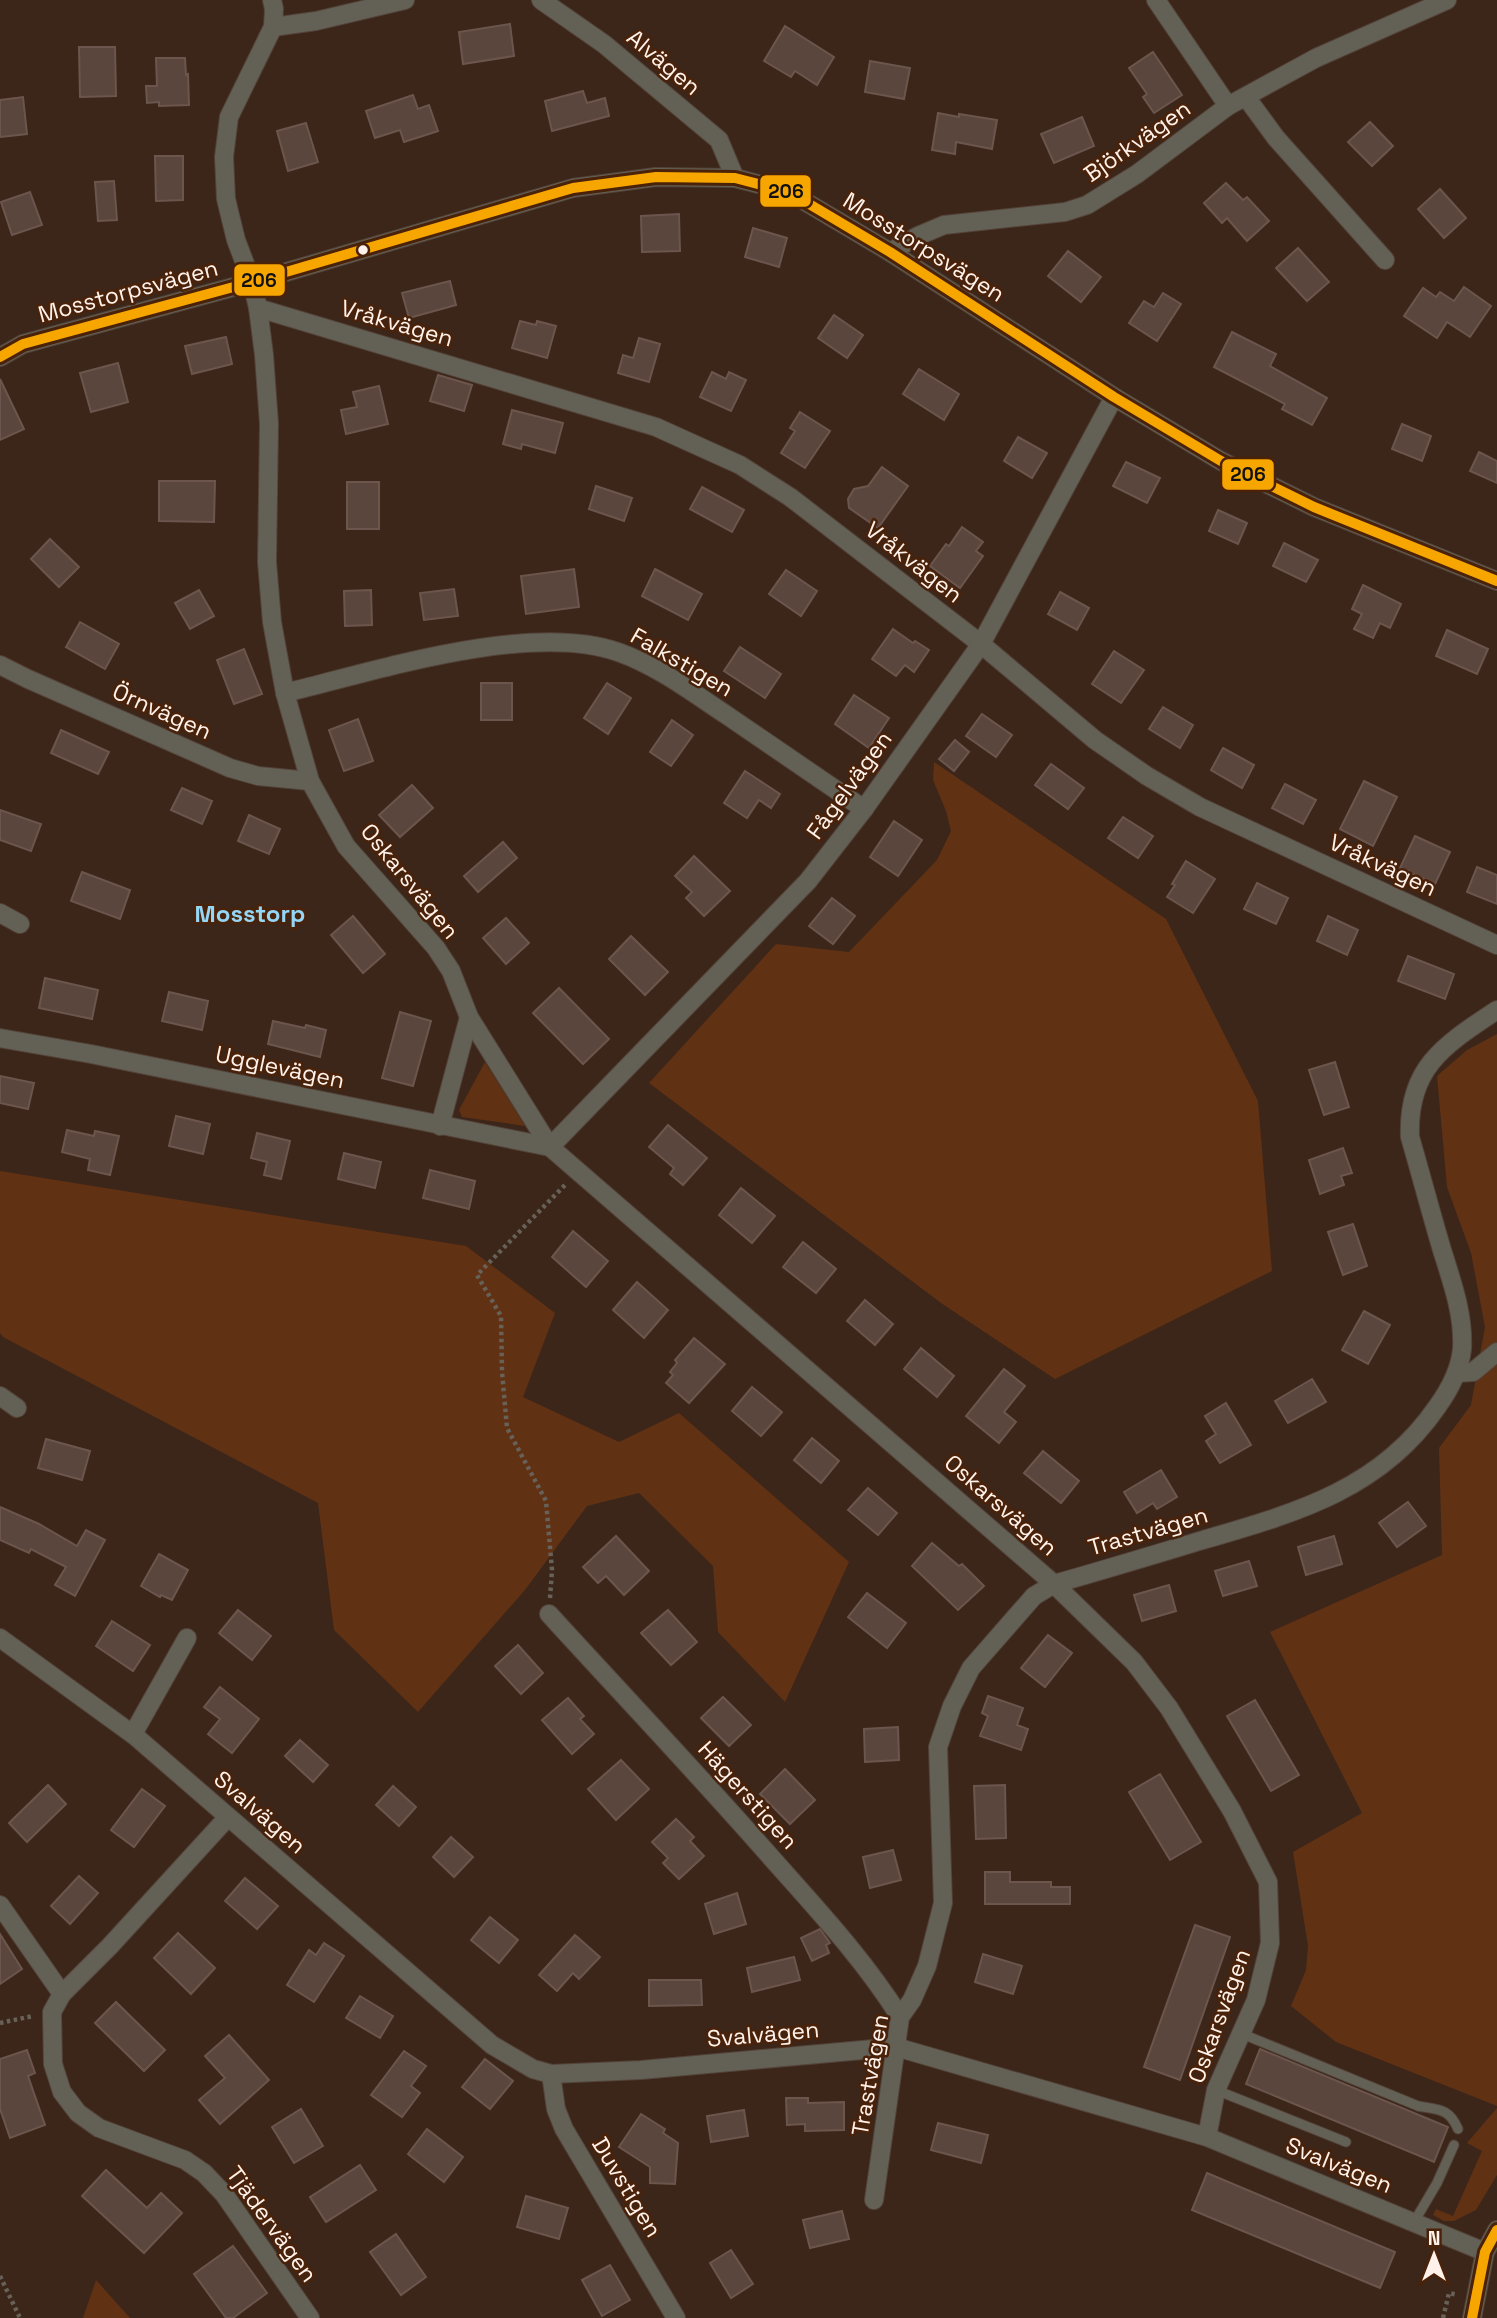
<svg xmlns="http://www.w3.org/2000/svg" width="1497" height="2318" viewBox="0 0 1497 2318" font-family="'Space Grotesk',sans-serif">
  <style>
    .green { fill: #613114 }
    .building { fill: #5b463e; stroke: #6b554d; stroke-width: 2 }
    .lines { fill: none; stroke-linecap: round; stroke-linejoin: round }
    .service-casing { stroke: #544339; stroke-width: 11 }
    .minor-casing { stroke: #544339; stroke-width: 20 }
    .path { stroke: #676158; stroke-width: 4.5; stroke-dasharray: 3.5 3.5; stroke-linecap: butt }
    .service { stroke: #636156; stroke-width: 9 }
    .minor { stroke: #636156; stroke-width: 18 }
    .bus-1-casing { stroke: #4a220a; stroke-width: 16 }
    .bus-1 { stroke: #f7a600; stroke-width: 10 }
    .bus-dot { fill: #fff2eb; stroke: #4a220a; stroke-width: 2.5 }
    .labels { text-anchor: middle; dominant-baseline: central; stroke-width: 5; stroke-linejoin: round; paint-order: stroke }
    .street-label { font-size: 23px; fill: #fff2eb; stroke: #4a220a }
    .neighbourhood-label { font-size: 24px; font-weight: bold; fill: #94d6f6; stroke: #4a220a }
    .line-badge { stroke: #4a220a; stroke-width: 2.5 }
    .pale-badge-label { font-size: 19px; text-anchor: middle; font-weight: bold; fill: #111 }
  </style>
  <rect width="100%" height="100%" fill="#3b2619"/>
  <g class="green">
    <path d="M934,762L1166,919L1258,1101L1272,1271L1055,1379L941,1303L649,1083L776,944L849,952L937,860L951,831L946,811L933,780Z"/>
    <path d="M1497,1034V2106L1336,2042L1291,2006L1306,1970L1308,1946L1293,1852L1362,1813L1270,1632L1442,1555L1439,1448L1471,1405L1485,1327L1471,1253L1447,1187L1437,1076L1467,1050Z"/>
    <path d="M485,1062L525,1126L462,1117L459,1110Z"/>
    <path d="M0,1171L466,1246L555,1313L523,1397L619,1442L679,1413L849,1562L785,1702L718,1632L713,1566L639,1493L587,1506L525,1590L418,1712L334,1630L318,1503L3,1337L0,1333Z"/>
    <path d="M1497,2108V2175L1476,2210L1454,2221H1444L1433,2215L1436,2209L1453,2216L1482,2151L1467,2143Z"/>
    <path d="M96,2280L130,2318H83Z"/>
  </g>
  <g class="building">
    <path d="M510,24L514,56L463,64L459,32Z"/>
    <path d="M785,26L834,57L817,85L795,71L791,77L764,61Z"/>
    <path d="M79,47H115L116,96L80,97Z"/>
    <path d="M1153,52L1182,95L1154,113L1143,97L1147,94L1129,68Z"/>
    <path d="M156,58H185L186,75L188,74L189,105L159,106V102L147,103L146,86H157Z"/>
    <path d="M870,61L910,68L904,99L865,92Z"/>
    <path d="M583,91L587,103L605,98L609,116L552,131L545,101Z"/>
    <path d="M413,95L418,109L429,105L438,131L404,142L400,130L375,138L366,111Z"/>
    <path d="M23,97L27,134L0,137V100Z"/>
    <path d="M938,113L959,117V114L997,120L992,149L956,142L955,154L932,150Z"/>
    <path d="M1082,117L1094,146L1054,163L1041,134Z"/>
    <path d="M1370,122L1393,146L1372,166L1348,142Z"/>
    <path d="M306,123L318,162L288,171L277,131Z"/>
    <path d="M155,156H183V200L156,201Z"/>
    <path d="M114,181L117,220L98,221L95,182Z"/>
    <path d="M1226,183L1243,200L1247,197L1269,221L1247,241L1227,218L1222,223L1204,203Z"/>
    <path d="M1440,189L1466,218L1444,238L1418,209Z"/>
    <path d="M30,192L42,225L12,235L1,202Z"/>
    <path d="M679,214L680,251L642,252L641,216Z"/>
    <path d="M753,228L787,238L779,267L745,257Z"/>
    <path d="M1298,248L1329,282L1307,301L1276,268Z"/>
    <path d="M1068,251L1101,277L1081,302L1048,276Z"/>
    <path d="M450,281L456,305L409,318L402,293Z"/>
    <path d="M1464,287L1491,306L1470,337L1447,322L1437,338L1404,316L1423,288L1436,297L1440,292L1454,301Z"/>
    <path d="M1163,293L1181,304L1157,341L1129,323L1144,301L1154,307Z"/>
    <path d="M834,315L863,335L847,358L818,338Z"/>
    <path d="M520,321L536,325L537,321L556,326L547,358L512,348Z"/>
    <path d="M1232,332L1276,354L1270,366L1327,398L1312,425L1282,409L1285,404L1214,367Z"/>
    <path d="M226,337L232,364L192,374L185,346Z"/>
    <path d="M639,338L660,344L649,382L618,373L623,355L633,358Z"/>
    <path d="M118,363L128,402L91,412L80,373Z"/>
    <path d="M919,369L959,394L944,420L903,394Z"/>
    <path d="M712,372L726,379L729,372L746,380L731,411L700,397Z"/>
    <path d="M438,375L472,385L464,411L430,401Z"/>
    <path d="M0,379L24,429L0,440Z"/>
    <path d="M379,386L388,424L346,434L341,410L357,407L353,392Z"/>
    <path d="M512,410L563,423L555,453L522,444L521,449L503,444Z"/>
    <path d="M800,412L830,431L805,468L781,453L795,431L790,428Z"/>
    <path d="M1402,424L1431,436L1422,461L1392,449Z"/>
    <path d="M1018,437L1047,453L1032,478L1004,461Z"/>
    <path d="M1479,452L1497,461V483L1470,471Z"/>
    <path d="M1126,462L1160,478L1147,503L1113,486Z"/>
    <path d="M882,467L908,486L878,528L849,508L848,499L854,489L868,486Z"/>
    <path d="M159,481H215L214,522L159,521Z"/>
    <rect x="347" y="482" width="32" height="47"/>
    <path d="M596,486L632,498L624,521L589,509Z"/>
    <path d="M702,487L744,510L732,532L690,509Z"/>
    <path d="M1218,510L1247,523L1238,544L1209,531Z"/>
    <path d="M962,527L983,542L976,551L983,556L960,588L930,566L946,544L949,546Z"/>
    <path d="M50,539L79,567L59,587L31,559Z"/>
    <path d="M1284,543L1318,560L1306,582L1273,566Z"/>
    <path d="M574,569L579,607L526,614L521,576Z"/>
    <path d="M655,569L702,594L688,620L642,596Z"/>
    <path d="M786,570L817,591L801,616L769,594Z"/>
    <path d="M1363,585L1401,604L1390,628L1380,623L1373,638L1354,629L1362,614L1352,609Z"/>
    <path d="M454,589L458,616L424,620L420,593Z"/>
    <path d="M199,590L214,616L190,629L175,603Z"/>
    <path d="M371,590L372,625L345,626L344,591Z"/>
    <path d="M1060,592L1089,608L1077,630L1048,614Z"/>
    <path d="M80,622L119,644L105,669L66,647Z"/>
    <path d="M893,629L913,643L915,641L929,650L914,672L905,665L896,676L872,659Z"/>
    <path d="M1447,630L1488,649L1477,674L1436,656Z"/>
    <path d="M740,647L781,674L765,698L724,671Z"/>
    <path d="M244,649L262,694L234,704L217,660Z"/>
    <path d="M1114,651L1144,670L1121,703L1092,684Z"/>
    <rect x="481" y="683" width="31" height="37"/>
    <path d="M607,683L631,698L608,734L584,718Z"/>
    <path d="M854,695L889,718L869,748L835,724Z"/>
    <path d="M1163,707L1193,725L1180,748L1149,729Z"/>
    <path d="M982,714L1012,735L996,757L966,736Z"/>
    <path d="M358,719L373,761L344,771L329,730Z"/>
    <path d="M672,720L693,735L671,766L650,752Z"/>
    <path d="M61,730L109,752L98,774L51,753Z"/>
    <path d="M955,740L969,752L954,771L939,759Z"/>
    <path d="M1223,748L1254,765L1242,788L1211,770Z"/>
    <path d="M1051,764L1084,788L1068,809L1035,785Z"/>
    <path d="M745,771L780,794L771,808L759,800L747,818L724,803Z"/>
    <path d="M1364,781L1397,797L1373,846L1340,829Z"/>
    <path d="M1285,784L1316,800L1303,824L1272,808Z"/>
    <path d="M412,785L433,808L400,837L379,815Z"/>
    <path d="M182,788L212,801L202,824L171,810Z"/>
    <path d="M0,810L41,824L31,851L0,840Z"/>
    <path d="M249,815L280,829L269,854L238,841Z"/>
    <path d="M1123,817L1153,836L1138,858L1108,838Z"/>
    <path d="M894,821L922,840L898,876L870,857Z"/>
    <path d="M1415,836L1450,852L1435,884L1400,868Z"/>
    <path d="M503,842L517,858L478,892L464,876Z"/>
    <path d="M694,856L730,891L704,916L686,898L692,892L675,876Z"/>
    <path d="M1186,861L1215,879L1193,913L1167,897L1175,885L1172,884Z"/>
    <path d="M1477,867L1497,875V904L1467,892Z"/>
    <path d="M82,872L130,890L120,919L71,901Z"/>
    <path d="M1257,883L1288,898L1276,924L1244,909Z"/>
    <path d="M832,898L855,916L833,944L809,926Z"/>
    <path d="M353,916L385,954L363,973L331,935Z"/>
    <path d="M1328,916L1358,930L1347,955L1317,941Z"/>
    <path d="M506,918L529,943L506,964L483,938Z"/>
    <path d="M631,936L668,972L645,995L609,959Z"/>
    <path d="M1408,956L1454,974L1445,999L1398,981Z"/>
    <path d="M45,978L98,990L92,1019L39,1008Z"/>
    <path d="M559,988L609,1039L583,1064L533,1013Z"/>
    <path d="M169,992L208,1001L202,1030L162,1021Z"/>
    <path d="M400,1012L431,1021L413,1086L382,1078Z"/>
    <path d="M273,1021L305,1028L306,1025L326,1030L320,1057L268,1044Z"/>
    <path d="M1335,1062L1349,1107L1324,1115L1309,1070Z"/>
    <path d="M0,1076L34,1083L28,1109L0,1103Z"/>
    <path d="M176,1116L210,1124L203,1154L169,1146Z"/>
    <path d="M668,1125L707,1158L683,1185L670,1174L674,1168L649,1147Z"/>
    <path d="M67,1130L94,1136L95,1131L119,1136L110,1175L88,1170L90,1159L62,1152Z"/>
    <path d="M257,1133L290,1141L281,1179L264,1175L267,1162L251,1158Z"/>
    <path d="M1343,1148L1352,1173L1341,1176L1344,1185L1320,1194L1309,1160Z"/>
    <path d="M344,1153L381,1162L375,1188L338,1179Z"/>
    <path d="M430,1170L475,1181L469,1209L423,1198Z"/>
    <path d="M741,1188L775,1216L752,1243L719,1215Z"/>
    <path d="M1353,1224L1367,1266L1343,1275L1328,1232Z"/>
    <path d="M573,1231L608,1261L586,1287L552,1257Z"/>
    <path d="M803,1242L836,1269L816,1293L783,1267Z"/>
    <path d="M637,1282L668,1310L644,1338L613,1310Z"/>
    <path d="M865,1300L893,1324L875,1345L847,1321Z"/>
    <path d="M1364,1311L1390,1325L1368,1364L1342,1350Z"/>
    <path d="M694,1338L725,1364L689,1403L666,1383L673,1375L670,1372L677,1363L675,1360Z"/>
    <path d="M921,1348L954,1376L937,1397L904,1369Z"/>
    <path d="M1004,1369L1025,1386L1004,1412L1016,1422L999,1443L966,1416Z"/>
    <path d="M1312,1379L1326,1402L1288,1423L1275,1401Z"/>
    <path d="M752,1387L782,1412L761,1436L732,1411Z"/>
    <path d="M1226,1403L1251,1445L1220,1463L1206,1441L1216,1434L1205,1416Z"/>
    <path d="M812,1438L839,1461L821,1483L794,1460Z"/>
    <path d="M46,1439L90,1451L82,1480L38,1468Z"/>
    <path d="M1043,1451L1079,1481L1061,1503L1024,1473Z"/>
    <path d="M1161,1470L1177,1497L1157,1509L1153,1503L1137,1513L1124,1492Z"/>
    <path d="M868,1488L897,1513L878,1535L848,1510Z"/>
    <path d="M1408,1502L1426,1526L1397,1547L1379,1523Z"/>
    <path d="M0,1507L39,1524L77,1546L86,1530L105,1540L75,1596L55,1585L66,1567L31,1549L29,1553L0,1540Z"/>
    <path d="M616,1536L649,1571L624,1595L606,1576L598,1583L583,1567Z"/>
    <path d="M1334,1536L1342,1564L1306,1575L1298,1547Z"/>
    <path d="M932,1543L959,1566L962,1564L984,1586L958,1610L912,1566Z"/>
    <path d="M159,1554L188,1570L172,1600L161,1595L160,1597L141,1586Z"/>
    <path d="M1249,1561L1257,1586L1223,1596L1215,1571Z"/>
    <path d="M1169,1585L1176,1611L1142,1621L1134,1595Z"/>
    <path d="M867,1593L906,1623L887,1648L848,1617Z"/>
    <path d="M238,1610L271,1636L252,1660L219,1633Z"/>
    <path d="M668,1610L697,1642L671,1665L641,1633Z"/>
    <path d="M112,1621L150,1645L133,1671L96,1646Z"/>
    <path d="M1048,1635L1072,1653L1045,1687L1021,1668Z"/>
    <path d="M518,1645L543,1673L521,1694L495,1666Z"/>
    <path d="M220,1687L259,1719L232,1753L208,1734L220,1719L204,1707Z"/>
    <path d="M988,1696L1023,1708L1017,1725L1028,1729L1021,1750L980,1736L988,1716L982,1713Z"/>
    <path d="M723,1697L751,1725L729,1746L701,1718Z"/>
    <path d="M568,1698L584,1716L580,1719L594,1734L572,1754L542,1720Z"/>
    <path d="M1255,1700L1299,1775L1271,1791L1227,1716Z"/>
    <path d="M898,1727L899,1760L865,1762L864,1729Z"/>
    <path d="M300,1740L328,1765L313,1782L285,1756Z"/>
    <path d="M621,1760L649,1789L616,1820L588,1789Z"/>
    <path d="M785,1769L815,1800L790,1824L760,1794Z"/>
    <path d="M1160,1774L1201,1842L1170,1860L1129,1792Z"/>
    <path d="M48,1785L66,1804L27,1842L9,1823Z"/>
    <path d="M1005,1785L1006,1838L976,1839L974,1786Z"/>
    <path d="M393,1786L416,1807L399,1826L376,1805Z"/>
    <path d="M142,1789L165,1806L134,1847L111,1830Z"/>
    <path d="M676,1819L694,1837L690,1841L704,1856L679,1879L663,1863L668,1858L652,1842Z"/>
    <path d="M451,1837L473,1857L454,1877L433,1857Z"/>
    <path d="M893,1850L901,1880L870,1888L863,1857Z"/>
    <path d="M985,1872H1010V1882H1051V1887H1070V1904H985Z"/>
    <path d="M79,1876L98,1893L70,1924L51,1906Z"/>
    <path d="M245,1878L278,1906L257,1929L225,1901Z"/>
    <path d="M737,1893L746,1924L714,1934L705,1904Z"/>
    <path d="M490,1917L518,1940L499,1963L471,1940Z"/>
    <path d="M1195,1925L1230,1937L1180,2080L1144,2067Z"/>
    <path d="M820,1929L830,1943L826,1945L829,1953L812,1961L801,1938Z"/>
    <path d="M178,1933L215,1968L191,1994L154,1958Z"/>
    <path d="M0,1934L22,1969L0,1984Z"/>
    <path d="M575,1935L600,1957L579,1979L573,1973L557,1991L539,1975Z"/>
    <path d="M324,1943L344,1956L314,2002L287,1985L309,1950L316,1955Z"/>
    <path d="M983,1954L1022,1966L1013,1994L975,1982Z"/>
    <path d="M794,1957L800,1980L752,1992L747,1968Z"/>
    <path d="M649,1980H701L702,2005L649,2006Z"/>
    <path d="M360,1996L393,2016L380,2038L346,2018Z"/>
    <path d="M116,2002L165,2050L144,2071L95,2023Z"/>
    <path d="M229,2035L269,2080L220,2124L199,2100L225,2078L205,2056Z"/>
    <path d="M1260,2049L1448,2127L1434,2162L1246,2084Z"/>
    <path d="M27,2050L35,2073L28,2076L45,2125L10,2138L0,2109V2059Z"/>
    <path d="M404,2051L426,2066L411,2086L420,2093L402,2117L371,2095Z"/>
    <path d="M485,2059L513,2081L490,2109L462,2087Z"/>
    <path d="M786,2098H808V2103L844,2102V2130L805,2131V2124L787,2125Z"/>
    <path d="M301,2109L323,2146L294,2163L272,2127Z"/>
    <path d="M744,2110L748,2136L711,2142L707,2116Z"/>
    <path d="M641,2114L665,2129L663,2133L678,2143L675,2184L650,2183V2167L619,2147Z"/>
    <path d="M938,2123L988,2135L981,2163L931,2150Z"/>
    <path d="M427,2129L463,2157L444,2182L408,2154Z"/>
    <path d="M360,2165L376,2190L326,2222L310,2197Z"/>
    <path d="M106,2170L147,2208L161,2193L182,2213L144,2253L82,2196Z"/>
    <path d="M1207,2173L1395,2252L1380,2288L1192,2210Z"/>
    <path d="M526,2196L568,2208L559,2239L517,2227Z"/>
    <path d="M842,2211L849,2239L810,2248L803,2220Z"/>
    <path d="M396,2234L426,2277L401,2295L370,2252Z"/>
    <path d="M233,2246L267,2293L233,2318H226L194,2274Z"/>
    <path d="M731,2250L753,2284L731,2298L710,2263Z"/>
    <path d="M610,2265L630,2300L602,2316L582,2280Z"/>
  </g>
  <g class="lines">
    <defs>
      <g id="service">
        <path d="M1240,2033L1418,2106C1439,2110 1449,2108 1458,2129"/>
        <path d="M1216,2090L1346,2142"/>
        <path d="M1414,2222L1437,2183L1454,2145"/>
      </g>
      <g id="minor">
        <path d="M272,0L274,9L273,27L229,117L224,157L226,199L236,240L252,282L258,308L264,355L269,424L267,562L272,622L285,693L310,781L346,846L436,948L451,971L469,1017L550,1147L1054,1584L1134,1662L1169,1708L1232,1811L1268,1882L1270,1943L1256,2000L1216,2090L1207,2137"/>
        <path d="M541,0L604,44L719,140L735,178"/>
        <path d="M1156,0L1228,106"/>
        <path d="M273,27L316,21L405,0"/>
        <path d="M1246,97L1276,138L1385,260"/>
        <path d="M890,252L918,236L944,225L1065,212L1087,205L1137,174L1228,106L1316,58L1447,0"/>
        <path d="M258,308L656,427L740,465L790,497L981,644L1095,740L1147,776L1200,807L1497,945"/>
        <path d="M0,357L23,344L252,282L573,188L656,177L735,178L789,192L890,252L1114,397L1221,461L1314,507L1497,581"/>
        <path d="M0,665L28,679L230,768L258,776L310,781"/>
        <path d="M285,693C375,671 530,621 618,652C658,666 693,693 728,716C773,747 818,778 864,809"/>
        <path d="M0,913L20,924"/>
        <path d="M0,1038L91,1054L550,1147L808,881L864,809L981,644L1114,397"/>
        <path d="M440,1126L469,1017"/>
        <path d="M1457,1373L1473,1372L1497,1352"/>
        <path d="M0,1396L17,1408"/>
        <path d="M549,1614C622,1694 697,1773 769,1855C815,1907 863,1958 900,2017"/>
        <path d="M0,1638L135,1736L492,2045L533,2069L551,2074L641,2070L896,2047L1207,2137L1485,2252"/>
        <path d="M133,1734L187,1638"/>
        <path d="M228,1817L110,1946L62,1994L52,2012L53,2064L62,2092L78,2113L99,2128L185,2160L204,2173L224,2194L310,2318"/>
        <path d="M0,1905L62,1994"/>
        <path d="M551,2074L556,2109L564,2129L676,2318"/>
        <path d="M874,2200L900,2017L912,2000L927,1966L943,1903L938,1747L952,1706L971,1668L1034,1596L1054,1584C1104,1570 1153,1555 1203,1540C1295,1513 1380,1490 1437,1407C1450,1389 1460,1370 1462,1349C1464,1315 1452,1282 1442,1250C1431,1213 1421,1175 1410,1137C1407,1068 1444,1045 1497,1010"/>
        <path d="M1472,2318L1485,2252L1497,2230"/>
      </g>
    </defs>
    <use href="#service" class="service-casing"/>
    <use href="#minor" class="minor-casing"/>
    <g class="path">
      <path d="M550,1598L552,1570L546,1501L507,1428L502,1372L501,1316L477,1275L566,1184"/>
      <path d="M0,2023L33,2016"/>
      <path d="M0,2276L20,2318"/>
      <path d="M1443,2318L1449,2293L1458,2295"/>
    </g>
    <use href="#service" class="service"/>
    <use href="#minor" class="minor"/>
    <defs>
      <g id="bus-1">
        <path d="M0,357L23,344L252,282L573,188L656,177L735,178L789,192L890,252L1114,397L1221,461L1314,507L1497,581"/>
        <path d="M1472,2318L1485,2252L1497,2230"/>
      </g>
    </defs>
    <use href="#bus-1" class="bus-1-casing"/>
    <use href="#bus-1" class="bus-1"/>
  </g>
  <circle class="bus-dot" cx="363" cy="250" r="6"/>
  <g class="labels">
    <g class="street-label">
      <text transform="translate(664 62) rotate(40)">Alvägen</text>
      <text transform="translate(1137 141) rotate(-35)">Björkvägen</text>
      <text transform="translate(924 247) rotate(32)">Mosstorpsvägen</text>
      <text transform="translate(128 291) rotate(-15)">Mosstorpsvägen</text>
      <text transform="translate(397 323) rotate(16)">Vråkvägen</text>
      <text transform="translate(914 562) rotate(38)">Vråkvägen</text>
      <text transform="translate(682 662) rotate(30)">Falkstigen</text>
      <text transform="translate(162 711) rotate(24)">Örnvägen</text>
      <text transform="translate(849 785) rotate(-54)">Fågelvägen</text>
      <text transform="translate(1383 865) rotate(25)">Vråkvägen</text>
      <text transform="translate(410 881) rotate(51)">Oskarsvägen</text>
      <text transform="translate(280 1067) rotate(12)">Ugglevägen</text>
      <text transform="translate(1001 1505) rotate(41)">Oskarsvägen</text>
      <text transform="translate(1148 1531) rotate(-16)">Trastvägen</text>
      <text transform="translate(748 1795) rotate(48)">Hägerstigen</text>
      <text transform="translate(260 1812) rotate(41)">Svalvägen</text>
      <text transform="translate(1219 2016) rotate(-70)">Oskarsvägen</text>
      <text transform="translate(763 2034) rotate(-5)">Svalvägen</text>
      <text transform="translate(870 2075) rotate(-80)">Trastvägen</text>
      <text transform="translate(1339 2165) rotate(22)">Svalvägen</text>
      <text transform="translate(627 2187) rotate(59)">Duvstigen</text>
      <text transform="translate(272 2224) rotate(54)">Tjädervägen</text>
    </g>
    <g class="neighbourhood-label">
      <text x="250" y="913">Mosstorp</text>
    </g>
  </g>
  <g class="line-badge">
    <rect x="759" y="174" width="53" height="34" rx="7" fill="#f7a600"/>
    <rect x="233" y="263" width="53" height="34" rx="7" fill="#f7a600"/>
    <rect x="1221" y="458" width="54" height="33" rx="7" fill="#f7a600"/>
  </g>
  <g class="pale-badge-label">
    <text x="786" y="198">206</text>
    <text x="259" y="287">206</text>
    <text x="1248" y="481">206</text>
  </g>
  <g transform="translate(1434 2255)" stroke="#4a220a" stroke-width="5" paint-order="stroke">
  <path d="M0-5L12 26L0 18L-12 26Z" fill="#fff2eb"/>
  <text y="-10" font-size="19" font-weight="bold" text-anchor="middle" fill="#fff2eb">N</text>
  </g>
</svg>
